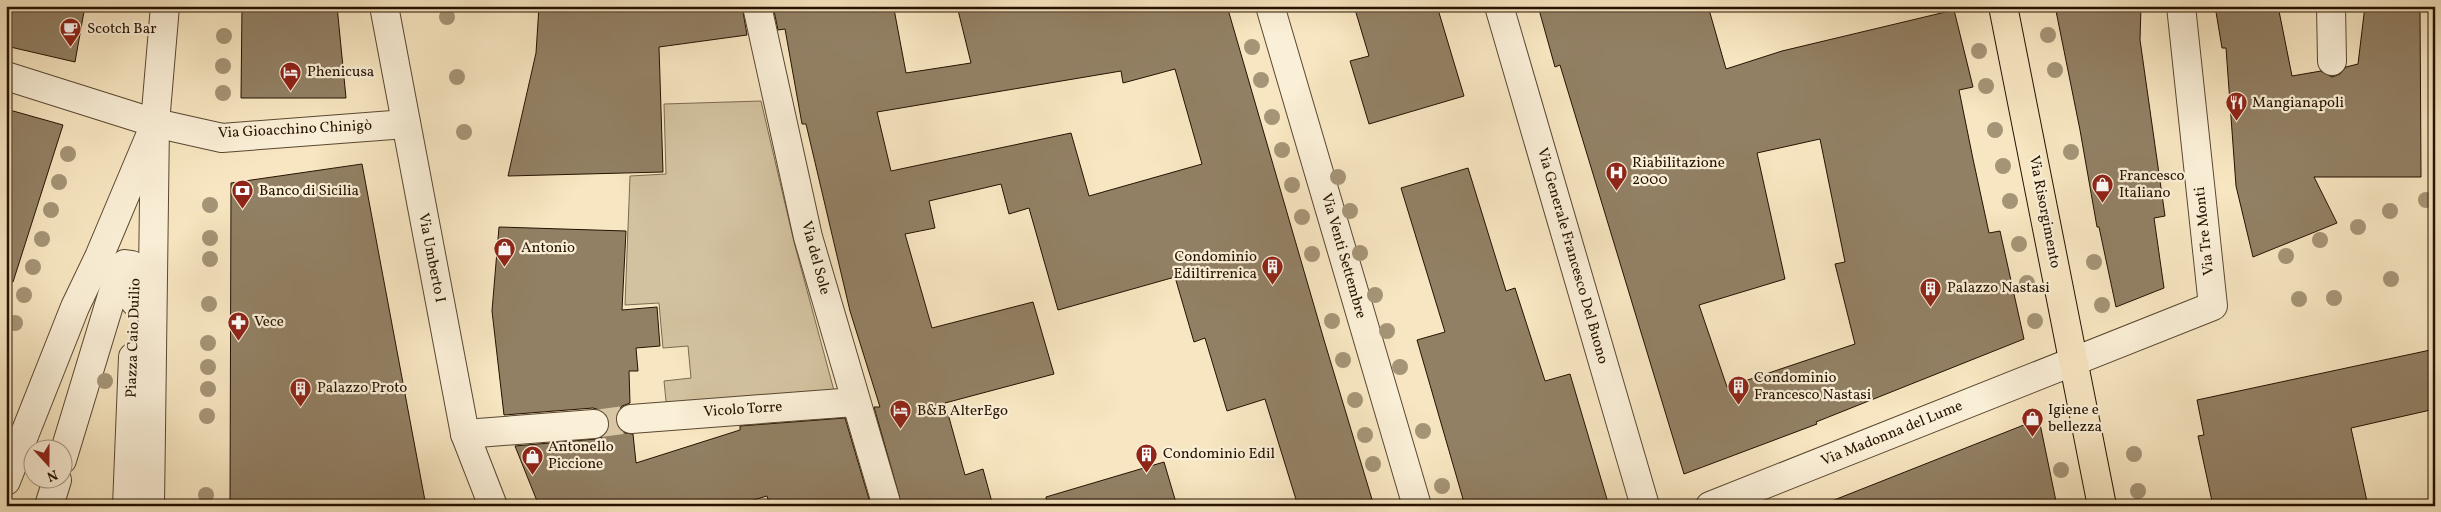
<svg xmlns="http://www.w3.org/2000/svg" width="2441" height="512" viewBox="0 0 2441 512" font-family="Vollkorn,serif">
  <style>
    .green { fill: #d3c2a0; stroke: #7c6a50 }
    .building { fill: #928064; stroke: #251200; fill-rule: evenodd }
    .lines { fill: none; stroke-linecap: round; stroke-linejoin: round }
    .minor-tunnel { stroke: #d8c6a4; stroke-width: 28; stroke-dasharray: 28 14; stroke-linecap: butt }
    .minor-casing { stroke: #5a4730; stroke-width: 30 }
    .major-casing { stroke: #251200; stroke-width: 30 }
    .minor { stroke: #faefd7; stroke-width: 28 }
    .major { stroke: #f7e6c1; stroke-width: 28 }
    .tree { fill: #a59476 }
    .labels { text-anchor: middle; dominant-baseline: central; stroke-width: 4.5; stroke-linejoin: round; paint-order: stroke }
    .poi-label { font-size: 15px; fill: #251200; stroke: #faefd7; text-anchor: start }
    .street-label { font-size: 15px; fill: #251200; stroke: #faefd7 }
  </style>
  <rect width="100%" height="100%" fill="#f7e6c1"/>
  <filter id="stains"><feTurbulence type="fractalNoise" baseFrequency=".004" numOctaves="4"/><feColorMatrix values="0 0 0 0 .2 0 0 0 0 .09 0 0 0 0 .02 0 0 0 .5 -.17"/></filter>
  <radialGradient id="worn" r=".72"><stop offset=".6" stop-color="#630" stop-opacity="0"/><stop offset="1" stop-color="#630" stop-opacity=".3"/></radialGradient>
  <path class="green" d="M761,101L794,242L836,398L667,411L664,381L691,378L688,346L663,348L659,303L625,305L630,176L666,174L664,104Z"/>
  <g class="building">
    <path d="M6,6H85L75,62L6,46Z"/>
    <path d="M242,6H337L346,98H241Z"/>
    <path d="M539,6H742L747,35L659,47L663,172L508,176L536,53Z"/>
    <path d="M773,6H871L872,12L894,9L906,73L971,63L957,6H1227L1324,340L1374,506H1298L1265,399L1227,411L1205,338L1194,342L1175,277L1058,310L1029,208L1009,214L1001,184L929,201L935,228L905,234L932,328L1033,302L1054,374L945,403L965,475L983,469L993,506H902L874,407H880L850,311L806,124H802L785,29L778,30ZM1175,69L1202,164L1089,196L1071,133L891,171L877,112L1121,71L1123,83Z"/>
    <path d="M1354,6H1437L1464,96L1369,124L1350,61L1369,56Z"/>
    <path d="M1538,6H1708L1726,69L1782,51L1954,10L1973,87L1959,90L1973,159L1989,233L2000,231L2024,339L1816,422L1817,424L1684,474L1560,65L1555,67ZM1820,139L1845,262L1835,264L1855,344L1727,387L1699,305L1785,279L1757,153Z"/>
    <path d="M2055,6H2141L2140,40L2165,216L2154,218L2164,288L2116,307L2099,227H2097L2080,130Z"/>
    <path d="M2215,6H2278L2292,76L2321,71L2332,77L2340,74L2346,67L2358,64L2365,6H2420L2421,177H2314L2337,223L2253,257L2236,186L2226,48H2222Z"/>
    <path d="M6,109L63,125L13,282L6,281Z"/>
    <path d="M362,164L426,506H230L231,183Z"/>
    <path d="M1468,168L1506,291L1515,288L1545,381L1570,374L1609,506H1465L1417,340L1445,332L1401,188Z"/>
    <path d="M499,227L626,231L622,310L657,307L660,346L636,348L638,371H629L630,403L622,406L617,413L616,421L618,428L625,433L633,434L636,463L740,430V426L845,418L871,506H770L767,496L733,506H539L515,446L596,439L602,437L608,431L609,422L607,415L600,410L593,408L504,415L492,311Z"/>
    <path d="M2435,349V409L2351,428L2368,506H2213L2198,436L2204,435L2197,400Z"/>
    <path d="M2039,419L2057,506H1824V504Z"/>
    <path d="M1164,462L1177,506H1047L1046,497Z"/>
  </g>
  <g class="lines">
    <path class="minor-tunnel" d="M594,424L631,419"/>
    <defs>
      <g id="minor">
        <path d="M384,6L465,434L493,506"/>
        <path d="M757,6L808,237L887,506"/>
        <path d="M1270,6L1417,506"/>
        <path d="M1499,6L1645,506"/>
        <path d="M2331,6L2332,61"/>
        <path d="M6,76L155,123L222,138L406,124"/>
        <path d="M631,419L855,402"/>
        <path d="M465,434L594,424"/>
        <path d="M62,460L120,269L125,264L132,265L137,271L135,302"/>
        <path d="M6,481L75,307L99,257L150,136"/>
        <path d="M49,506L57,480"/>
        <path d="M127,506L133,357"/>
        <path d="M150,506L155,123L165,6"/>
        <path d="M1710,506L2213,306L2181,6"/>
      </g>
      <path id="major" d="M2003,6L2102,506"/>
    </defs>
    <use href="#minor" class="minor-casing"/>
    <use href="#major" class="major-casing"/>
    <use href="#minor" class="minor"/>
    <use href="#major" class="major"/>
  </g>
  <g class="tree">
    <circle cx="447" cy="17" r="8"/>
    <circle cx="2048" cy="35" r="8"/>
    <circle cx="224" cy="36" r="8"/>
    <circle cx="1252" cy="47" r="8"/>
    <circle cx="1979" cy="51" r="8"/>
    <circle cx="223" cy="66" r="8"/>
    <circle cx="2055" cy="70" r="8"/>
    <circle cx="457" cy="77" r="8"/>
    <circle cx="1261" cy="80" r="8"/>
    <circle cx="1986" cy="86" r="8"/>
    <circle cx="223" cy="93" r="8"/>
    <circle cx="1272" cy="117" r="8"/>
    <circle cx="1995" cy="130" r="8"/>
    <circle cx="464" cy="132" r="8"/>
    <circle cx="1282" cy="150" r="8"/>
    <circle cx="2071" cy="152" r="8"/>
    <circle cx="68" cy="154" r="8"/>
    <circle cx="2003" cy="166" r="8"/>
    <circle cx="1338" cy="177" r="8"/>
    <circle cx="59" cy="182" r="8"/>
    <circle cx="1292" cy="185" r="8"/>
    <circle cx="2426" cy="200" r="8"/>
    <circle cx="2010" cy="201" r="8"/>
    <circle cx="210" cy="205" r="8"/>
    <circle cx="51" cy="210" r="8"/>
    <circle cx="1350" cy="211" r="8"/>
    <circle cx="2390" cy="211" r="8"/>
    <circle cx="1302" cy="217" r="8"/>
    <circle cx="2358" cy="227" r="8"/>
    <circle cx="210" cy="238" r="8"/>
    <circle cx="42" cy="239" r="8"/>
    <circle cx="2320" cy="240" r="8"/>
    <circle cx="2019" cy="244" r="8"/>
    <circle cx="1360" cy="253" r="8"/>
    <circle cx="1312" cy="254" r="8"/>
    <circle cx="2286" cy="256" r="8"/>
    <circle cx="210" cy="259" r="8"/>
    <circle cx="2094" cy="262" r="8"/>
    <circle cx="33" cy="267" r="8"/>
    <circle cx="2391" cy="279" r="8"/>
    <circle cx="2027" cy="283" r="8"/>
    <circle cx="24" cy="295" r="8"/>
    <circle cx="1375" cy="295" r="8"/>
    <circle cx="2334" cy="298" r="8"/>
    <circle cx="2299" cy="299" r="8"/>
    <circle cx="209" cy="304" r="8"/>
    <circle cx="2102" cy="305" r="8"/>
    <circle cx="1332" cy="321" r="8"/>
    <circle cx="2035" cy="321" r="8"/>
    <circle cx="15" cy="323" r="8"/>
    <circle cx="1387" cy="331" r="8"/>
    <circle cx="208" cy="343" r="8"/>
    <circle cx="1343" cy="360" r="8"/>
    <circle cx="208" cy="367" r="8"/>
    <circle cx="1400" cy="367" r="8"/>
    <circle cx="105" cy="381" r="8"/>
    <circle cx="208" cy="389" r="8"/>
    <circle cx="1355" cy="400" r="8"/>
    <circle cx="207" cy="416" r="8"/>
    <circle cx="1423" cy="431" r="8"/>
    <circle cx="1365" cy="435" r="8"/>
    <circle cx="2134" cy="454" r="8"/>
    <circle cx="1373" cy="464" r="8"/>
    <circle cx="2061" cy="470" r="8"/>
    <circle cx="1442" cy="486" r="8"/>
    <circle cx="2138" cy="491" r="8"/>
    <circle cx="206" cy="495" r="8"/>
  </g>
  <defs>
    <symbol id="cafe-pin" viewBox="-11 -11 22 30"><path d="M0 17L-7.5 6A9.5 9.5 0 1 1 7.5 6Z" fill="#8f2418" stroke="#faefd7"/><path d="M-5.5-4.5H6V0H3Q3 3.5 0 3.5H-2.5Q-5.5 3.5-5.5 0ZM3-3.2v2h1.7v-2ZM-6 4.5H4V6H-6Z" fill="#fff"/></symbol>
    <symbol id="hotel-pin" viewBox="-11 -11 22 30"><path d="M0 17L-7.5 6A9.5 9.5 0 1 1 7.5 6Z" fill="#8f2418" stroke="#faefd7"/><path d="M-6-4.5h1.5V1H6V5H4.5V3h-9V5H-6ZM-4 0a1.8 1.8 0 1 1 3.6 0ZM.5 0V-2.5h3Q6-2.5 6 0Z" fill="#fff"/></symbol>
    <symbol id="restaurant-pin" viewBox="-11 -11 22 30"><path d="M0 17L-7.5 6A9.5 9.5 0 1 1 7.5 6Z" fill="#8f2418" stroke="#faefd7"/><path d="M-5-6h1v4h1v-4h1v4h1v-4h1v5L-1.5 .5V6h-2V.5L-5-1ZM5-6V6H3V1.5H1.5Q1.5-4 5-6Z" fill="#fff"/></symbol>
    <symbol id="hospital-pin" viewBox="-11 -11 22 30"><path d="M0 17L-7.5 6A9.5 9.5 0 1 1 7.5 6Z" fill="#8f2418" stroke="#faefd7"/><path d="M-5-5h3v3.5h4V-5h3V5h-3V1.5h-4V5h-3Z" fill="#fff"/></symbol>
    <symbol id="shop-pin" viewBox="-11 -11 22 30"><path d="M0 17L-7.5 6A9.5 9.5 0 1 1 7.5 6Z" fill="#8f2418" stroke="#faefd7"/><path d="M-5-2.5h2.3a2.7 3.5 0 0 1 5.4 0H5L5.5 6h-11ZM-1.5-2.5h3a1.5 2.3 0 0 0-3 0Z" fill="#fff"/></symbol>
    <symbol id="bank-pin" viewBox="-11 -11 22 30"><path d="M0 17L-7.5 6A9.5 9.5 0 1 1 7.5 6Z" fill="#8f2418" stroke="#faefd7"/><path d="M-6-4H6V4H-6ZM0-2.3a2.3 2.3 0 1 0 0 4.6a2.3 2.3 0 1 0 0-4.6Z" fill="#fff"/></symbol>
    <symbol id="building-pin" viewBox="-11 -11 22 30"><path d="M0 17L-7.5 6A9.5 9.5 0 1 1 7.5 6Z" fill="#8f2418" stroke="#faefd7"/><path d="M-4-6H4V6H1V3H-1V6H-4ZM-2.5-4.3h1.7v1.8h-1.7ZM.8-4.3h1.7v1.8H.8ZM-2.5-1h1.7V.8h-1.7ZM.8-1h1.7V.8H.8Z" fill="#fff"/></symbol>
    <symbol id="pharmacy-pin" viewBox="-11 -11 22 30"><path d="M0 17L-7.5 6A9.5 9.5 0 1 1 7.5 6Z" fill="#8f2418" stroke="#faefd7"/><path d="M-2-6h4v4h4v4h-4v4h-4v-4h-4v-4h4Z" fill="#fff"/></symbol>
  </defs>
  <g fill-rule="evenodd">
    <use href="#cafe-pin" x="58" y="16" width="25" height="34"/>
    <use href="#hotel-pin" x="278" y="60" width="25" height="34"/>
    <use href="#restaurant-pin" x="2224" y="90" width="25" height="34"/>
    <use href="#hospital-pin" x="1604" y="160" width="25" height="34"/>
    <use href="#shop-pin" x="2090" y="172" width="25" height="34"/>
    <use href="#bank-pin" x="230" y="178" width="25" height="34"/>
    <use href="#shop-pin" x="492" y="236" width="25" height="34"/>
    <use href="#building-pin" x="1260" y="254" width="25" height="34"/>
    <use href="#building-pin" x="1918" y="276" width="25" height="34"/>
    <use href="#pharmacy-pin" x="226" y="310" width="25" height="34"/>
    <use href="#building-pin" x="1726" y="374" width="25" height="34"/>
    <use href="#building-pin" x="288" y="376" width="25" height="34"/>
    <use href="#hotel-pin" x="888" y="398" width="25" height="34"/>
    <use href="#shop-pin" x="2020" y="406" width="25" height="34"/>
    <use href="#building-pin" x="1134" y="442" width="25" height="34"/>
    <use href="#shop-pin" x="520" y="444" width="25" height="34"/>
  </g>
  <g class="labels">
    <g class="poi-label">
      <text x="87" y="29">Scotch Bar</text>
      <text x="307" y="72">Phenicusa</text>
      <text x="2252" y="103">Mangianapoli</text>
      <text x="1632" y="163">Riabilitazione<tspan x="1632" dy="17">2000</tspan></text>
      <text x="2119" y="176">Francesco<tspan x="2119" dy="17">Italiano</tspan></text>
      <text x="259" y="191">Banco di Sicilia</text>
      <text x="521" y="248">Antonio</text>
      <text x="1257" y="257" text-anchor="end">Condominio<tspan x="1257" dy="17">Ediltirrenica</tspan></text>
      <text x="1947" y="288">Palazzo Nastasi</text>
      <text x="254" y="322">Vece</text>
      <text x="1754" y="378">Condominio<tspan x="1754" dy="17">Francesco Nastasi</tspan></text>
      <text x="317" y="388">Palazzo Proto</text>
      <text x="2048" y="410">Igiene e<tspan x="2048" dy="17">bellezza</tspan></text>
      <text x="917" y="411">B&amp;B AlterEgo</text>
      <text x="548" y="447">Antonello<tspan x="548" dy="17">Piccione</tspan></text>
      <text x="1163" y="454">Condominio Edil</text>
    </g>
    <g class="street-label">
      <text transform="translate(295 130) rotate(-3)">Via Gioacchino Chinigò</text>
      <text transform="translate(2044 212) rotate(79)">Via Risorgimento</text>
      <text transform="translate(2205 231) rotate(-96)">Via Tre Monti</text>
      <text transform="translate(1343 256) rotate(74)">Via Venti Settembre</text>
      <text transform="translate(1572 256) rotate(74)">Via Generale Francesco Del Buono</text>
      <text transform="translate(431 258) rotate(79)">Via Umberto I</text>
      <text transform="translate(815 258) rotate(75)">Via del Sole</text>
      <text transform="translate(134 338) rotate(-88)">Piazza Caio Duilio</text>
      <text transform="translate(743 410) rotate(-4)">Vicolo Torre</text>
      <text transform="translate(1892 434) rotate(-22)">Via Madonna del Lume</text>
    </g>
  </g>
  <rect width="2441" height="512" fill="none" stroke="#f7e6c1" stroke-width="25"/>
  <rect x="8" y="8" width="2426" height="497" fill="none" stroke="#251200" stroke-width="2.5"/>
  <rect x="12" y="12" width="2416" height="487" fill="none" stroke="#251200"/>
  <g transform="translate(48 464) rotate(159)"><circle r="24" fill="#faefd7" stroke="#a59781"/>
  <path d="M0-4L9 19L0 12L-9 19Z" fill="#8f2418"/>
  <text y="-8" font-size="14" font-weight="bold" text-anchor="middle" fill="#251200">N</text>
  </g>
  <rect width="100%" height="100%" filter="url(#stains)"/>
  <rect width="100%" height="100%" fill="url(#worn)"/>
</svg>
